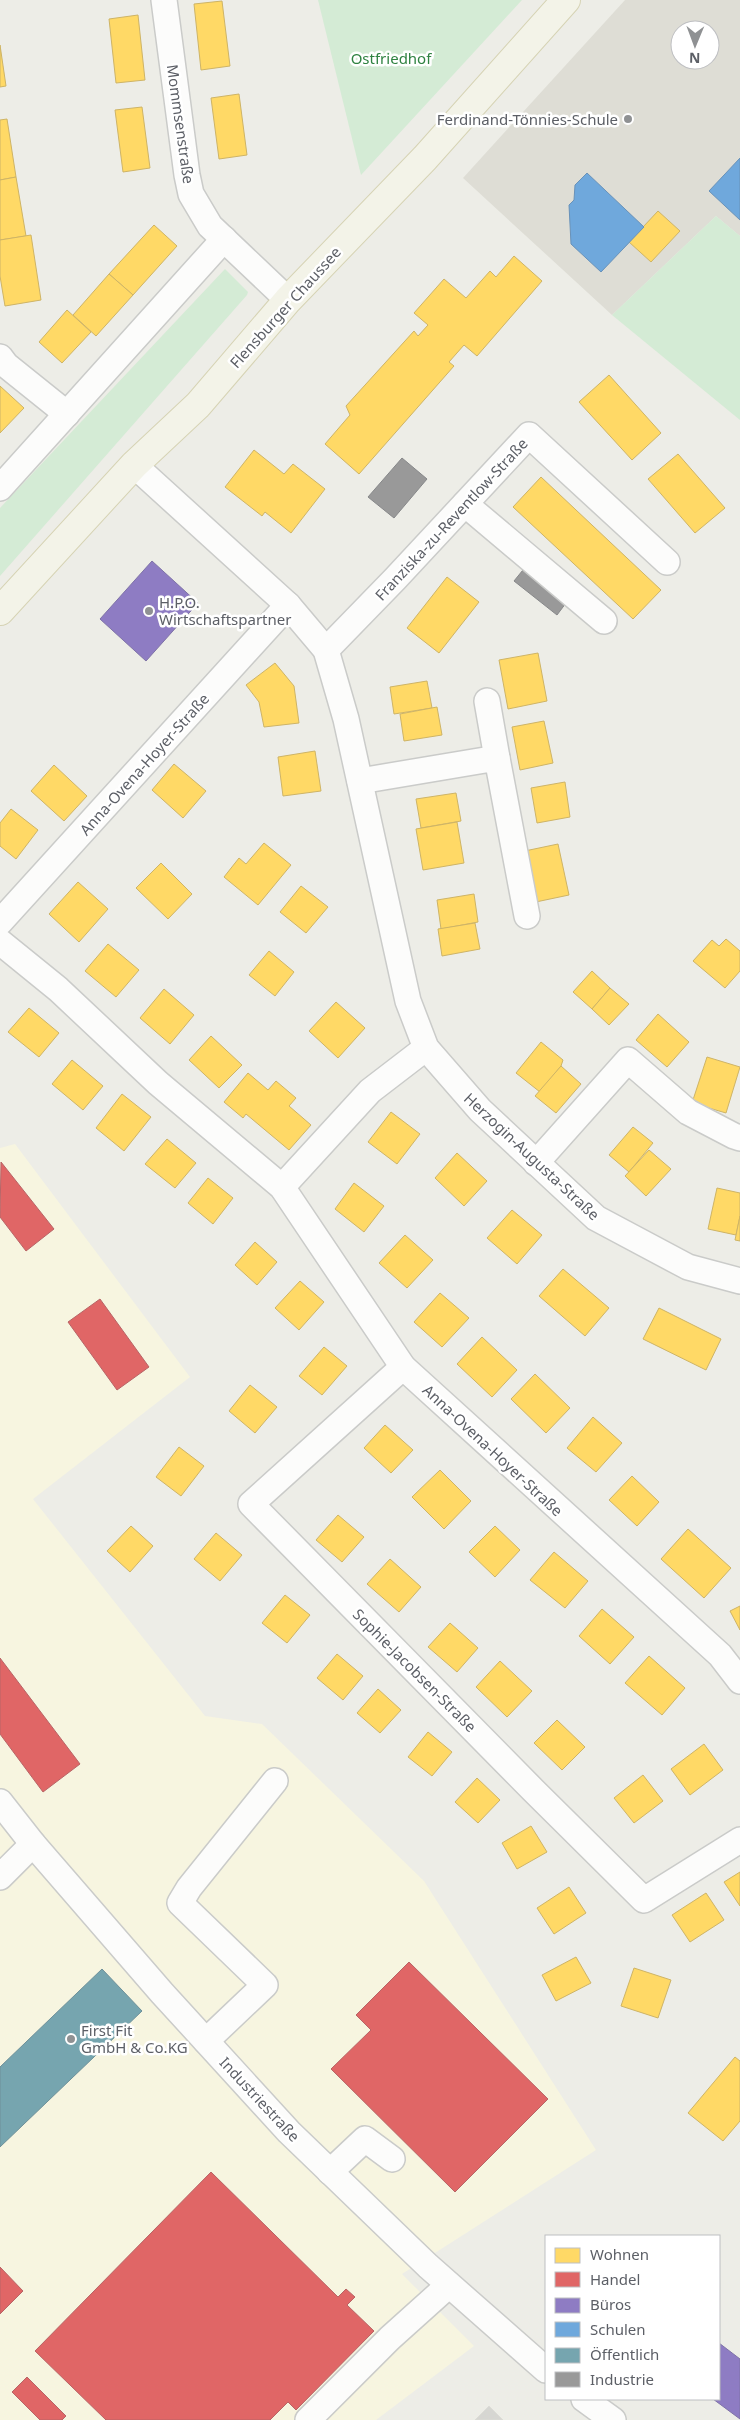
<svg xmlns="http://www.w3.org/2000/svg" width="740" height="2420" viewBox="0 0 740 2420" font-family="'Noto Sans',sans-serif">
  <style>
    .commercial { fill: #f7f5e0 }
    .education { fill: #deddd5; fill-rule: evenodd }
    .green { fill: #d4ebd5 }
    .homes { fill: #ffd966; stroke: #ceb466 }
    .shops { fill: #e06666; stroke: #b86466 }
    .offices { fill: #8e7cc3; stroke: #7f73a7 }
    .schools { fill: #6fa8dc; stroke: #6992b9 }
    .public { fill: #76a5af; stroke: #6e9099 }
    .industry { fill: #999; stroke: #87888a }
    .building { fill: #d6d6d2; stroke: #dcdcd6 }
    .lines { fill: none; stroke-linecap: round; stroke-linejoin: round }
    .minor-casing { stroke: #cacbc9; stroke-width: 28 }
    .major-casing { stroke: #d6d3b4; stroke-width: 30 }
    .minor { stroke: #fcfcfb; stroke-width: 25 }
    .major { stroke: #f3f3e8; stroke-width: 28 }
    .poi-dot { fill: #8f9193; stroke: #fff; stroke-width: 2 }
    .labels { text-anchor: middle; dominant-baseline: central; stroke-width: 5; stroke-linejoin: round; paint-order: stroke }
    .park-label { font-size: 15px; fill: #2f8241; stroke: #fff }
    .poi-label { font-size: 15px; fill: #5c5f66; stroke: #fff; text-anchor: start }
    .street-label { font-size: 15px; fill: #5c5f66; stroke: #fff }
  </style>
  <rect width="100%" height="100%" fill="#edede7"/>
  <path class="commercial" d="M15,1144L190,1377L33,1499L205,1716L262,1724L424,1881L596,2150L402,2274L474,2346L376,2420H0V1148Z"/>
  <path class="education" d="M625,0H740V236L716,216L612,315L463,178ZM680,30H710V60H680Z"/>
  <g class="green">
    <path d="M318,0H522L361,175Z"/>
    <path d="M716,216L740,236V420L612,315Z"/>
    <path d="M225,269L248,292L247,295L0,576V508Z"/>
  </g>
  <g class="homes">
    <path d="M222,1L230,66L201,70L194,4Z"/>
    <path d="M138,15L145,80L116,83L109,19Z"/>
    <path d="M0,45L6,86L0,87Z"/>
    <path d="M239,94L247,155L219,159L211,98Z"/>
    <path d="M142,107L150,168L123,172L115,110Z"/>
    <path d="M7,119L16,177L0,180V120Z"/>
    <path d="M16,177L26,236L0,240V180Z"/>
    <path d="M658,211L680,231L651,262L629,242Z"/>
    <path d="M154,225L177,246L133,295L109,274Z"/>
    <path d="M31,235L41,300L5,306L0,276V240Z"/>
    <path d="M514,256L542,281L477,356L464,345L449,362L454,366L359,474L325,444L350,415L346,406L414,331L418,336L428,325L414,313L444,279L466,298L490,271L496,277Z"/>
    <path d="M109,274L133,295L96,336L73,315Z"/>
    <path d="M67,310L91,332L62,363L39,342Z"/>
    <path d="M609,375L661,433L632,460L579,402Z"/>
    <path d="M0,386L24,408L0,433Z"/>
    <path d="M254,450L284,474L293,464L325,489L291,533L265,512L262,516L225,487Z"/>
    <path d="M678,454L725,508L695,533L648,479Z"/>
    <path d="M541,477L661,590L633,619L513,507Z"/>
    <path d="M447,577L479,602L439,653L407,628Z"/>
    <path d="M538,653L547,701L508,709L499,660Z"/>
    <path d="M275,663L294,686L299,723L264,727L259,702L246,685Z"/>
    <path d="M427,681L432,708L394,714L390,687Z"/>
    <path d="M437,707L442,735L404,741L400,714Z"/>
    <path d="M544,721L553,763L520,770L512,727Z"/>
    <path d="M315,751L321,791L283,796L278,757Z"/>
    <path d="M174,764L206,791L183,818L152,790Z"/>
    <path d="M54,765L87,796L64,821L31,791Z"/>
    <path d="M565,782L570,817L537,823L531,788Z"/>
    <path d="M456,793L461,821L421,828L416,799Z"/>
    <path d="M11,809L38,830L16,859L0,846V823Z"/>
    <path d="M457,822L464,863L423,870L416,829Z"/>
    <path d="M264,843L291,865L258,905L224,877L239,858L246,864Z"/>
    <path d="M558,844L569,895L531,903L520,852Z"/>
    <path d="M161,863L192,894L168,919L136,888Z"/>
    <path d="M78,882L108,909L79,942L49,914Z"/>
    <path d="M301,886L328,907L306,933L280,912Z"/>
    <path d="M474,894L478,922L441,929L437,900Z"/>
    <path d="M475,923L480,949L442,956L438,929Z"/>
    <path d="M726,939L740,951V971L725,988L693,961L712,940L719,946Z"/>
    <path d="M108,944L139,970L116,997L85,971Z"/>
    <path d="M269,951L294,972L275,996L249,975Z"/>
    <path d="M592,971L610,988L592,1009L573,992Z"/>
    <path d="M610,988L629,1004L609,1025L592,1009Z"/>
    <path d="M164,989L194,1015L170,1044L140,1018Z"/>
    <path d="M336,1002L365,1028L338,1058L309,1031Z"/>
    <path d="M29,1008L59,1033L39,1057L8,1032Z"/>
    <path d="M658,1014L689,1042L667,1067L636,1040Z"/>
    <path d="M211,1036L242,1065L219,1088L189,1060Z"/>
    <path d="M541,1042L563,1060L561,1066L540,1092L516,1073Z"/>
    <path d="M707,1057L740,1067L726,1113L692,1103Z"/>
    <path d="M72,1060L103,1086L83,1110L52,1084Z"/>
    <path d="M561,1066L581,1084L556,1113L535,1096Z"/>
    <path d="M248,1073L268,1090L276,1081L296,1098L289,1106L311,1125L289,1150L246,1114L243,1118L224,1102Z"/>
    <path d="M122,1094L151,1117L124,1151L96,1128Z"/>
    <path d="M391,1112L420,1134L397,1164L368,1142Z"/>
    <path d="M633,1127L653,1143L629,1172L609,1155Z"/>
    <path d="M167,1139L196,1163L175,1188L145,1164Z"/>
    <path d="M649,1150L671,1169L646,1196L625,1176Z"/>
    <path d="M457,1153L487,1181L464,1206L435,1178Z"/>
    <path d="M208,1178L233,1198L213,1224L188,1203Z"/>
    <path d="M354,1183L384,1206L364,1232L335,1209Z"/>
    <path d="M717,1188L740,1193V1216L736,1235L708,1229Z"/>
    <path d="M512,1210L542,1235L517,1264L487,1238Z"/>
    <path d="M740,1216V1241L735,1240Z"/>
    <path d="M405,1235L433,1260L407,1288L379,1263Z"/>
    <path d="M255,1242L277,1262L257,1285L235,1265Z"/>
    <path d="M563,1269L609,1308L585,1336L539,1296Z"/>
    <path d="M300,1281L324,1302L299,1330L275,1308Z"/>
    <path d="M440,1293L469,1318L442,1347L414,1322Z"/>
    <path d="M659,1308L721,1339L706,1370L643,1339Z"/>
    <path d="M482,1337L517,1370L492,1397L457,1364Z"/>
    <path d="M324,1347L347,1366L322,1395L299,1376Z"/>
    <path d="M535,1374L570,1408L546,1433L511,1399Z"/>
    <path d="M250,1385L277,1407L255,1433L229,1411Z"/>
    <path d="M593,1417L622,1443L596,1472L567,1448Z"/>
    <path d="M385,1425L413,1450L391,1473L364,1448Z"/>
    <path d="M179,1447L204,1466L181,1496L156,1477Z"/>
    <path d="M440,1470L471,1501L444,1529L412,1497Z"/>
    <path d="M632,1476L659,1502L637,1526L609,1500Z"/>
    <path d="M338,1515L364,1537L342,1562L316,1540Z"/>
    <path d="M131,1526L153,1546L130,1572L107,1551Z"/>
    <path d="M495,1526L520,1550L495,1577L469,1552Z"/>
    <path d="M688,1529L731,1568L704,1598L661,1559Z"/>
    <path d="M216,1533L242,1555L220,1581L194,1559Z"/>
    <path d="M554,1552L588,1581L565,1608L530,1580Z"/>
    <path d="M390,1559L421,1587L399,1612L367,1584Z"/>
    <path d="M285,1595L310,1615L287,1643L262,1623Z"/>
    <path d="M740,1606V1630L730,1611Z"/>
    <path d="M602,1609L634,1637L610,1664L579,1636Z"/>
    <path d="M450,1623L478,1648L457,1672L428,1647Z"/>
    <path d="M337,1654L363,1676L343,1700L317,1678Z"/>
    <path d="M649,1656L685,1688L662,1715L625,1683Z"/>
    <path d="M500,1661L532,1691L507,1717L476,1687Z"/>
    <path d="M378,1689L401,1710L380,1733L357,1713Z"/>
    <path d="M557,1720L585,1747L562,1770L534,1743Z"/>
    <path d="M428,1732L452,1752L432,1776L408,1757Z"/>
    <path d="M704,1744L723,1770L690,1795L671,1769Z"/>
    <path d="M643,1775L663,1801L634,1823L614,1798Z"/>
    <path d="M477,1778L500,1800L478,1823L455,1802Z"/>
    <path d="M531,1826L547,1852L517,1869L502,1843Z"/>
    <path d="M740,1872V1906L724,1882Z"/>
    <path d="M569,1887L586,1913L554,1934L537,1908Z"/>
    <path d="M706,1893L724,1920L690,1942L672,1915Z"/>
    <path d="M576,1957L591,1983L556,2001L542,1975Z"/>
    <path d="M634,1968L671,1980L658,2018L621,2006Z"/>
    <path d="M735,2057L740,2061V2121L723,2141L688,2113Z"/>
  </g>
  <g class="shops">
    <path d="M1,1162L54,1229L26,1251L0,1217Z"/>
    <path d="M100,1299L149,1367L117,1390L68,1322Z"/>
    <path d="M0,1658L80,1764L43,1792L0,1734Z"/>
    <path d="M409,1962L548,2099L455,2192L331,2069L371,2030L356,2015Z"/>
    <path d="M211,2172L338,2297L346,2289L355,2297L347,2305L374,2331L296,2410L288,2402L270,2420H106L35,2351Z"/>
    <path d="M0,2267L23,2291L0,2314Z"/>
    <path d="M27,2377L66,2416L62,2420H40L12,2392Z"/>
  </g>
  <g class="offices">
    <path d="M152,561L198,603L146,661L100,619Z"/>
    <path d="M719,2343L740,2359V2419L713,2399H719L720,2390Z"/>
  </g>
  <g class="schools">
    <path d="M740,158V220L709,191Z"/>
    <path d="M587,173L644,227L601,272L571,244L569,205L574,200L575,185Z"/>
  </g>
  <path class="public" d="M102,1969L142,2011L0,2147V2067Z"/>
  <g class="industry">
    <path d="M402,458L427,479L394,518L368,497Z"/>
    <path d="M527,565L569,599L557,615L514,581Z"/>
  </g>
  <path class="building" d="M489,2406L503,2420H475Z"/>
  <g class="lines">
    <defs>
      <g id="minor">
        <path d="M164,0L187,175L191,194L210,226L288,300"/>
        <path d="M0,357L6,365L67,414"/>
        <path d="M134,465L288,605L326,650L346,719L408,1001L426,1048L480,1110L596,1218L688,1267L740,1281"/>
        <path d="M0,488L224,239"/>
        <path d="M465,504L604,621"/>
        <path d="M326,650L395,579L529,435L667,562"/>
        <path d="M487,701L497,758"/>
        <path d="M360,781L497,758L527,916"/>
        <path d="M0,922L288,605"/>
        <path d="M0,942L58,989L158,1083L282,1187L403,1367L720,1655L740,1681"/>
        <path d="M536,1163L628,1060L688,1112L734,1136L740,1138"/>
        <path d="M282,1187L370,1091L426,1048"/>
        <path d="M403,1367L251,1504L533,1790L644,1900L740,1840"/>
        <path d="M0,1802L33,1844L162,1993L289,2132L428,2266L546,2370"/>
        <path d="M0,1877L33,1844"/>
        <path d="M206,2041L265,1985L180,1903L189,1888L275,1781"/>
        <path d="M330,2172L365,2139L392,2159"/>
        <path d="M584,2399L613,2420"/>
        <path d="M308,2420L390,2338L449,2285"/>
      </g>
      <path id="major" d="M0,611L134,465L198,405L288,300L425,158L566,0"/>
    </defs>
    <use href="#minor" class="minor-casing"/>
    <use href="#major" class="major-casing"/>
    <use href="#minor" class="minor"/>
    <use href="#major" class="major"/>
  </g>
  <g class="poi-dot">
    <circle cx="628" cy="119" r="5"/>
    <circle cx="149" cy="611" r="5"/>
    <circle cx="71" cy="2039" r="5"/>
  </g>
  <g class="labels">
    <g class="park-label">
      <text x="391" y="58">Ostfriedhof</text>
    </g>
    <g class="poi-label">
      <text x="618" y="119" text-anchor="end">Ferdinand-Tönnies-Schule</text>
      <text x="159" y="602">H.P.O.<tspan x="159" dy="17">Wirtschaftspartner</tspan></text>
      <text x="81" y="2030">First Fit<tspan x="81" dy="17">GmbH &amp; Co.KG</tspan></text>
    </g>
    <g class="street-label">
      <text transform="translate(181 124) rotate(82)">Mommsenstraße</text>
      <text transform="translate(285 307) rotate(-48)">Flensburger Chaussee</text>
      <text transform="translate(451 519) rotate(-47)">Franziska-zu-Reventlow-Straße</text>
      <text transform="translate(144 764) rotate(-48)">Anna-Ovena-Hoyer-Straße</text>
      <text transform="translate(532 1156) rotate(43)">Herzogin-Augusta-Straße</text>
      <text transform="translate(493 1450) rotate(43)">Anna-Ovena-Hoyer-Straße</text>
      <text transform="translate(415 1670) rotate(45)">Sophie-Jacobsen-Straße</text>
      <text transform="translate(260 2099) rotate(47)">Industriestraße</text>
    </g>
  </g>
  <rect x="545" y="2235" width="175" height="165" fill="#ffffff" stroke="#bebfc2"/>
  <rect x="555" y="2248" width="25" height="15" fill="#ffd966" stroke="#bebfc2"/>
  <text x="590" y="2260" font-size="15" fill="#5c5f66">Wohnen</text>
  <rect x="555" y="2272" width="25" height="15" fill="#e06666" stroke="#bebfc2"/>
  <text x="590" y="2285" font-size="15" fill="#5c5f66">Handel</text>
  <rect x="555" y="2298" width="25" height="15" fill="#8e7cc3" stroke="#bebfc2"/>
  <text x="590" y="2310" font-size="15" fill="#5c5f66">Büros</text>
  <rect x="555" y="2322" width="25" height="15" fill="#6fa8dc" stroke="#bebfc2"/>
  <text x="590" y="2335" font-size="15" fill="#5c5f66">Schulen</text>
  <rect x="555" y="2348" width="25" height="15" fill="#76a5af" stroke="#bebfc2"/>
  <text x="590" y="2360" font-size="15" fill="#5c5f66">Öffentlich</text>
  <rect x="555" y="2372" width="25" height="15" fill="#999999" stroke="#bebfc2"/>
  <text x="590" y="2385" font-size="15" fill="#5c5f66">Industrie</text>
  <g transform="translate(695 45) rotate(181)"><circle r="24" fill="#ffffff" stroke="#bebfc2"/>
  <path d="M0-4L9 19L0 12L-9 19Z" fill="#8f9193"/>
  <text y="-8" font-size="14" font-weight="bold" text-anchor="middle" fill="#5c5f66">N</text>
  </g>
</svg>
